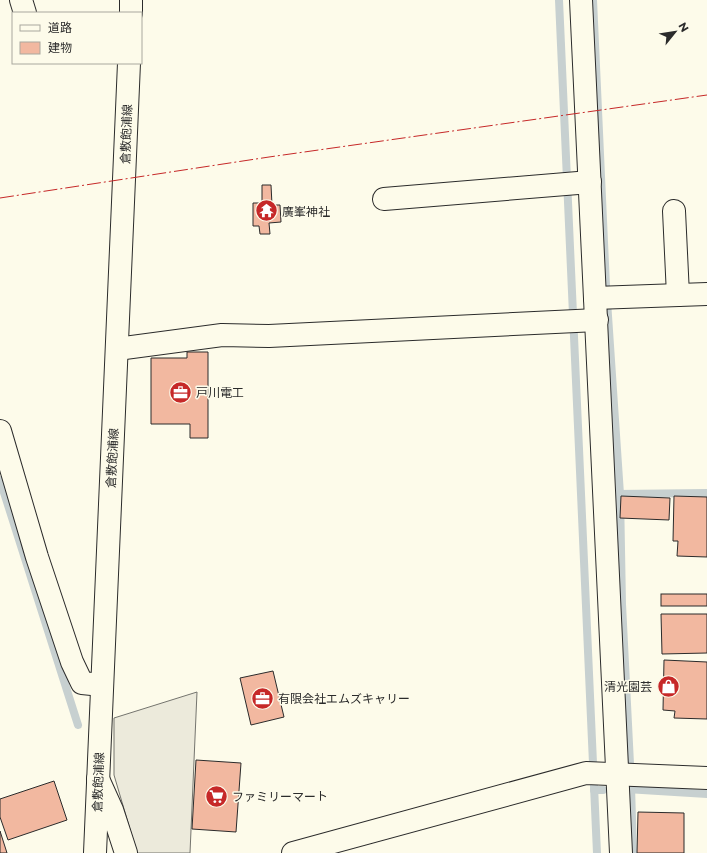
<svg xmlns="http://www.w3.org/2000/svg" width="707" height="853" viewBox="0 0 707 853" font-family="Montserrat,'Noto Sans JP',sans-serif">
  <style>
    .parking { fill: #eceadb; stroke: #74746e }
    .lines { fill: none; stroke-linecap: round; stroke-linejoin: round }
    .stream { stroke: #c7d0d0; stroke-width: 8 }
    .building { fill: #f2b8a0; stroke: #2b2b2b }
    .minor-casing { stroke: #2b2b2b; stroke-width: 24 }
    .major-casing { stroke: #2b2b2b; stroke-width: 24 }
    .minor { stroke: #fdfbea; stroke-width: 22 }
    .major { stroke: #fdfbea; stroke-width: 22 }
    .power { stroke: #c62828; stroke-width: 1; stroke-dasharray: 14 3 2 3; stroke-linecap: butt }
    .labels { text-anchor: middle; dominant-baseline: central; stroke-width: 3; stroke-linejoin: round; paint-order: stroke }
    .street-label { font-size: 12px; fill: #2b2b2b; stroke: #fdfbea }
    .poi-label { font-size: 12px; fill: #2b2b2b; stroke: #fdfbea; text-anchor: start }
  </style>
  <rect width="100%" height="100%" fill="#fdfbea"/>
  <path class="parking" d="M197,692L190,853H137L114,775V718Z"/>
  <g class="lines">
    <g class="stream">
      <path d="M559,0L597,853"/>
      <path d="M593,0L606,286L620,494L622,604L630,764"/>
      <path d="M0,480L78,725"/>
      <path d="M616,494L707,493"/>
      <path d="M631,786L633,853"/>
      <path d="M626,789L707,794"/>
      <path d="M594,790H603"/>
    </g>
  </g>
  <g class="building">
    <path d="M262,185H271L272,205H280L281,222L269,223L270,234H260L259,226H253V203H262Z"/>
    <path d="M187,352H208V438H190V424H151V358H187Z"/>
    <path d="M621,496L670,498L669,520L620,518Z"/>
    <path d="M674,496L707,497V557L677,556L678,541H673Z"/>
    <rect x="661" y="594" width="46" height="12"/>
    <path d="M661,614H707V653L662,654Z"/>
    <path d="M664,660L707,662V719L674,718L675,711L663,710Z"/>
    <path d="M273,671L284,717L251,725L240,678Z"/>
    <path d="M196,760L241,763L236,832L192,829Z"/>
    <path d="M54,781L67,820L8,840L0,817V799Z"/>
    <path d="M638,812L684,813V853H637Z"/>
    <path d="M0,831L7,853H0Z"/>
  </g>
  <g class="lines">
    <defs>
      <g id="minor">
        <path d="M21,0L25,13"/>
        <path d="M581,0L621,853"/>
        <path d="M384,199L590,182"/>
        <path d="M674,211L678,295"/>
        <path d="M595,298L707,294"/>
        <path d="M117,349L222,335L269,336L597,320"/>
        <path d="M0,431L37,557L72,662L82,683L102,685"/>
        <path d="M98,779L112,810L126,853"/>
        <path d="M293,853L586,773L707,778"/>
      </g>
      <g id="major">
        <path d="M131,13V0"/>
        <path d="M95,853L129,63"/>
      </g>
    </defs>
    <use href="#minor" class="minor-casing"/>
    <use href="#major" class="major-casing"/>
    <use href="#minor" class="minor"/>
    <use href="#major" class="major"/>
    <path class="power" d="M0,198L269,157L707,95"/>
  </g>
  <defs>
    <symbol id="temple-disc" viewBox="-11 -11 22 22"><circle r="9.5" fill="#c62828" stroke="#fdfbea"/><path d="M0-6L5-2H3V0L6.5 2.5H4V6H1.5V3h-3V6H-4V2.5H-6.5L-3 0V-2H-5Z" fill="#fff"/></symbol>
    <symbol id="office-disc" viewBox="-11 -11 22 22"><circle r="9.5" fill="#c62828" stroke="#fdfbea"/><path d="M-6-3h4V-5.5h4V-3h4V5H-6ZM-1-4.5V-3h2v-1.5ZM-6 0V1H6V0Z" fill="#fff"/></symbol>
    <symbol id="shop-disc" viewBox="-11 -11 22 22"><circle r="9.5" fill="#c62828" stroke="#fdfbea"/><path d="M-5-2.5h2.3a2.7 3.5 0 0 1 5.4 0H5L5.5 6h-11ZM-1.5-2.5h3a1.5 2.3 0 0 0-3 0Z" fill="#fff"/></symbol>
    <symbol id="supermarket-disc" viewBox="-11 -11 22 22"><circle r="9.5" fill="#c62828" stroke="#fdfbea"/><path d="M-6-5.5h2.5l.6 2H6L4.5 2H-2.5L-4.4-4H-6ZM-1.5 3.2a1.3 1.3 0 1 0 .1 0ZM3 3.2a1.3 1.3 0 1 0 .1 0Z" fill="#fff"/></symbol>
  </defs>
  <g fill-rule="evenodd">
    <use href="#temple-disc" x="254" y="198" width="25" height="25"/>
    <use href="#office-disc" x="168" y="380" width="25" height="25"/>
    <use href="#shop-disc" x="656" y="674" width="25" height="25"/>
    <use href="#office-disc" x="250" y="686" width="25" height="25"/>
    <use href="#supermarket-disc" x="204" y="784" width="25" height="25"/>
  </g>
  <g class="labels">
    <g class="street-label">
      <text transform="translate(126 134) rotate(-88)">倉敷飽浦線</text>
      <text transform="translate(112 458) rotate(-87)">倉敷飽浦線</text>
      <text transform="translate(98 782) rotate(-88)">倉敷飽浦線</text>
    </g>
    <g class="poi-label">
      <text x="282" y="211">廣峯神社</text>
      <text x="196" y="392">戸川電工</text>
      <text x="652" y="686" text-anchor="end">清光園芸</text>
      <text x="278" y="698">有限会社エムズキャリー</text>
      <text x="232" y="796">ファミリーマート</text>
    </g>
  </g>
  <rect x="12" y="12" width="130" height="52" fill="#fdfbea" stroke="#a9a89e"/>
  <rect x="20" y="25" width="20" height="6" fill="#fdfbea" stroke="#a9a89e"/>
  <text x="48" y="32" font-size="12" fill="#2b2b2b">道路</text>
  <rect x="20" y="42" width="20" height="12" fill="#f2b8a0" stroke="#a9a89e"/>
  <text x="48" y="52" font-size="12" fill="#2b2b2b">建物</text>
  <g transform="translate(675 32) rotate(60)" stroke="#fdfbea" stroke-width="3" paint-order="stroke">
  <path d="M0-3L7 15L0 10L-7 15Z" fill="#2b2b2b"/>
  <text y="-6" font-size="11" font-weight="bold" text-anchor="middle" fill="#2b2b2b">N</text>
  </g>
</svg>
